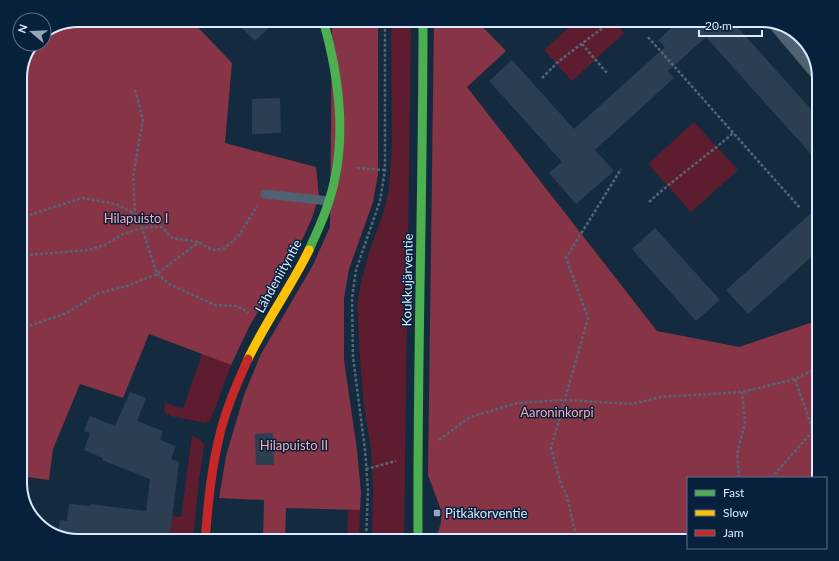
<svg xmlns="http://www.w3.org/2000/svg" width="839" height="561" viewBox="0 0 839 561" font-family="Lato,sans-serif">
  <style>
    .green { fill: #5e1d2e }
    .forest { fill: #873447 }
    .building { fill: #2c3f52 }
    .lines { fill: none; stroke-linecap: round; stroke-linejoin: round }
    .path { stroke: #556574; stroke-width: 2.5; stroke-dasharray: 3 2; stroke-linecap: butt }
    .lane { stroke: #506172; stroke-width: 9 }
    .street { stroke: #506172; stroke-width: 17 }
    .fast { stroke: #4caf50; stroke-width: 9 }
    .slow { stroke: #ffc107; stroke-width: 9 }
    .jam { stroke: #c62828; stroke-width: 9 }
    .poi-dot { fill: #95a7ba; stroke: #07203c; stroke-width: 1.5 }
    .labels { text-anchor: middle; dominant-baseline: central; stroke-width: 3; stroke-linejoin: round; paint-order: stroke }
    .park-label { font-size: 13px; fill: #fca9b2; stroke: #07203c }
    .street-label { font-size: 13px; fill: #dbebfd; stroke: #07203c }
    .poi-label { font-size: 13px; fill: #dbebfd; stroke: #07203c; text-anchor: start }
    .rim { fill: none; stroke: #dbebfd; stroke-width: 2 }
  </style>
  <rect width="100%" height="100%" fill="#142a3e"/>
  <g class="green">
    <path d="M391,20H411L404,541H372L373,487L371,449L364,406L360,359L357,304L362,278L371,246L384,211L389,188L392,144Z"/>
    <path d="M577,20H612L624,33L572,81L544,50Z"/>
    <path d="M694,122L738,170L691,212L648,164Z"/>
    <path d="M202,354L231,365L211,419L206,423L171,416L164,411L165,403L183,409Z"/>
    <path d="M192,436L202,441L204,445L199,480L193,541H169L172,516L181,517Z"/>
    <path d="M348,510H360L359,541H347Z"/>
  </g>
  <g class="forest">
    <path d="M78,20H191L232,63L225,143L316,167L319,196L312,218L303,238L250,325L231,365L149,334L123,398L80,384L53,449L49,480L20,476V74L34,44H44V34Z"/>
    <path d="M332,20H378V174L373,202L349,269L344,298V360L357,450L361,493L360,510L286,508L285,541H263L264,500L219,498L226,456L244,395L261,354L313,265L330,227Z"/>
    <path d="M434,20H476L506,51L467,87L657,331L739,347L819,320V478H688V541H435L441,523V510L428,475Z"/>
  </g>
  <g class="building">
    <path d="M234,20H277L255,41Z"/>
    <path d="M680,20H731L819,118V163L706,37L668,71L674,78L595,150L614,171L576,204L549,173L562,162L489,81L512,60L574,129L665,47L658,40Z"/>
    <path d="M280,98L281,133L252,134V99Z"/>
    <path d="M819,206V250L748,314L726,290Z"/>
    <path d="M655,228L720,300L696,321L632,249Z"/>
    <path d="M130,392L146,398L137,421L163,431L160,440L176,446L171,459L179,462L169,541H92L68,538L58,535L60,520L67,521L69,504L90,506V504L146,511L150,479L102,460L103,458L84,450L90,433L84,431L90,416L115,426Z"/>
    <path d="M273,433L274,465H256L255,434Z"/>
  </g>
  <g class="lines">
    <g class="path">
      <path d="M656,20L661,25"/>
      <path d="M648,37L800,208"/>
      <path d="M582,44L607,73"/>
      <path d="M542,78L559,61L613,20"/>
      <path d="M135,90L143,120L133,176L135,214L142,228L157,274L171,285L215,305L237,306L249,313"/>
      <path d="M357,168L385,170"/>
      <path d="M649,202C676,177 706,157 733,133"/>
      <path d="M20,218L82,198L116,204L135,214"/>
      <path d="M20,254L27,255L89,250L105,245L123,234L142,228L162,227L172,238L199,242L212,250L223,249L238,237L257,206"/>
      <path d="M20,329L67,313L99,293L127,286L157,274L199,242"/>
      <path d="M795,379L813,431L819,432"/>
      <path d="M439,440L470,417L518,403L565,400L632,404L661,397L742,392L795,379L819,367"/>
      <path d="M366,469L396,461"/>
      <path d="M739,478L737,454L745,423L742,392"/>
      <path d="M771,478L813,431"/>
      <path d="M366,541L368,490L365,450L353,357L352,298L356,270L380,201L385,170V20"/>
      <path d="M577,541L567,496L561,484L551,448L588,318L566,258L621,169"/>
    </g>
    <path class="lane" d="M265,194L329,201"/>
    <path class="street" d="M779,26L817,71"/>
    <g class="fast">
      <path d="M309,250C316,234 324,218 329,201C348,142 340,79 323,20"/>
      <path d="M418,541C417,367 423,194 423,20"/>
    </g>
    <path class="slow" d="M248,359C266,321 291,287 309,250"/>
    <path class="jam" d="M205,541C208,505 211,469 220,434C226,408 237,383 248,359"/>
  </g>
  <rect class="poi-dot" x="433" y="509" width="8" height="8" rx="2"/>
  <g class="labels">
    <g class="park-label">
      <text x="136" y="218">Hilapuisto I</text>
      <text x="557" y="412">Aaroninkorpi</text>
      <text x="294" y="445">Hilapuisto II</text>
    </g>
    <g class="street-label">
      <text transform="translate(278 276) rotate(-61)">Lähdeniityntie</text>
      <text transform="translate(407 280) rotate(-89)">Koukkujärventie</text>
    </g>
    <g class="poi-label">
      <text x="445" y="513">Pitkäkorventie</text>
    </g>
  </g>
  <path d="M0 0H839V561H0ZM78 27H761A51 51 0 0 1 812 78V483A51 51 0 0 1 761 534H78A51 51 0 0 1 27 483V78A51 51 0 0 1 78 27Z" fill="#07203c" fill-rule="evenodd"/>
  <path class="rim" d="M78 27H761A51 51 0 0 1 812 78V483A51 51 0 0 1 761 534H78A51 51 0 0 1 27 483V78A51 51 0 0 1 78 27Z"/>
  <rect x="687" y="477" width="140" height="72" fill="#07203c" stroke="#5c7189"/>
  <rect x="695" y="490" width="20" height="6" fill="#4caf50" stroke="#5c7189"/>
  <text x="723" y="497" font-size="12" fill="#dbebfd">Fast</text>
  <rect x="695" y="510" width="20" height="6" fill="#ffc107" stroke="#5c7189"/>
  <text x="723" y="517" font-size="12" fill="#dbebfd">Slow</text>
  <rect x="695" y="530" width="20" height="6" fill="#c62828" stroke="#5c7189"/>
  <text x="723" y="537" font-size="12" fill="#dbebfd">Jam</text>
  <g transform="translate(32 32) rotate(289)"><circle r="19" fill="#07203c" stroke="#5c7189"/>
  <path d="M0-3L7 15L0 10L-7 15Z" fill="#95a7ba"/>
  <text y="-6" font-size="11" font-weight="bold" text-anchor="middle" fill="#dbebfd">N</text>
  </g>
  <path d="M699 30v6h63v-6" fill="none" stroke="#dbebfd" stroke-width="2"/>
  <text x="705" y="30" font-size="12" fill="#dbebfd" stroke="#07203c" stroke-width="3" paint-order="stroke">20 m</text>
</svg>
